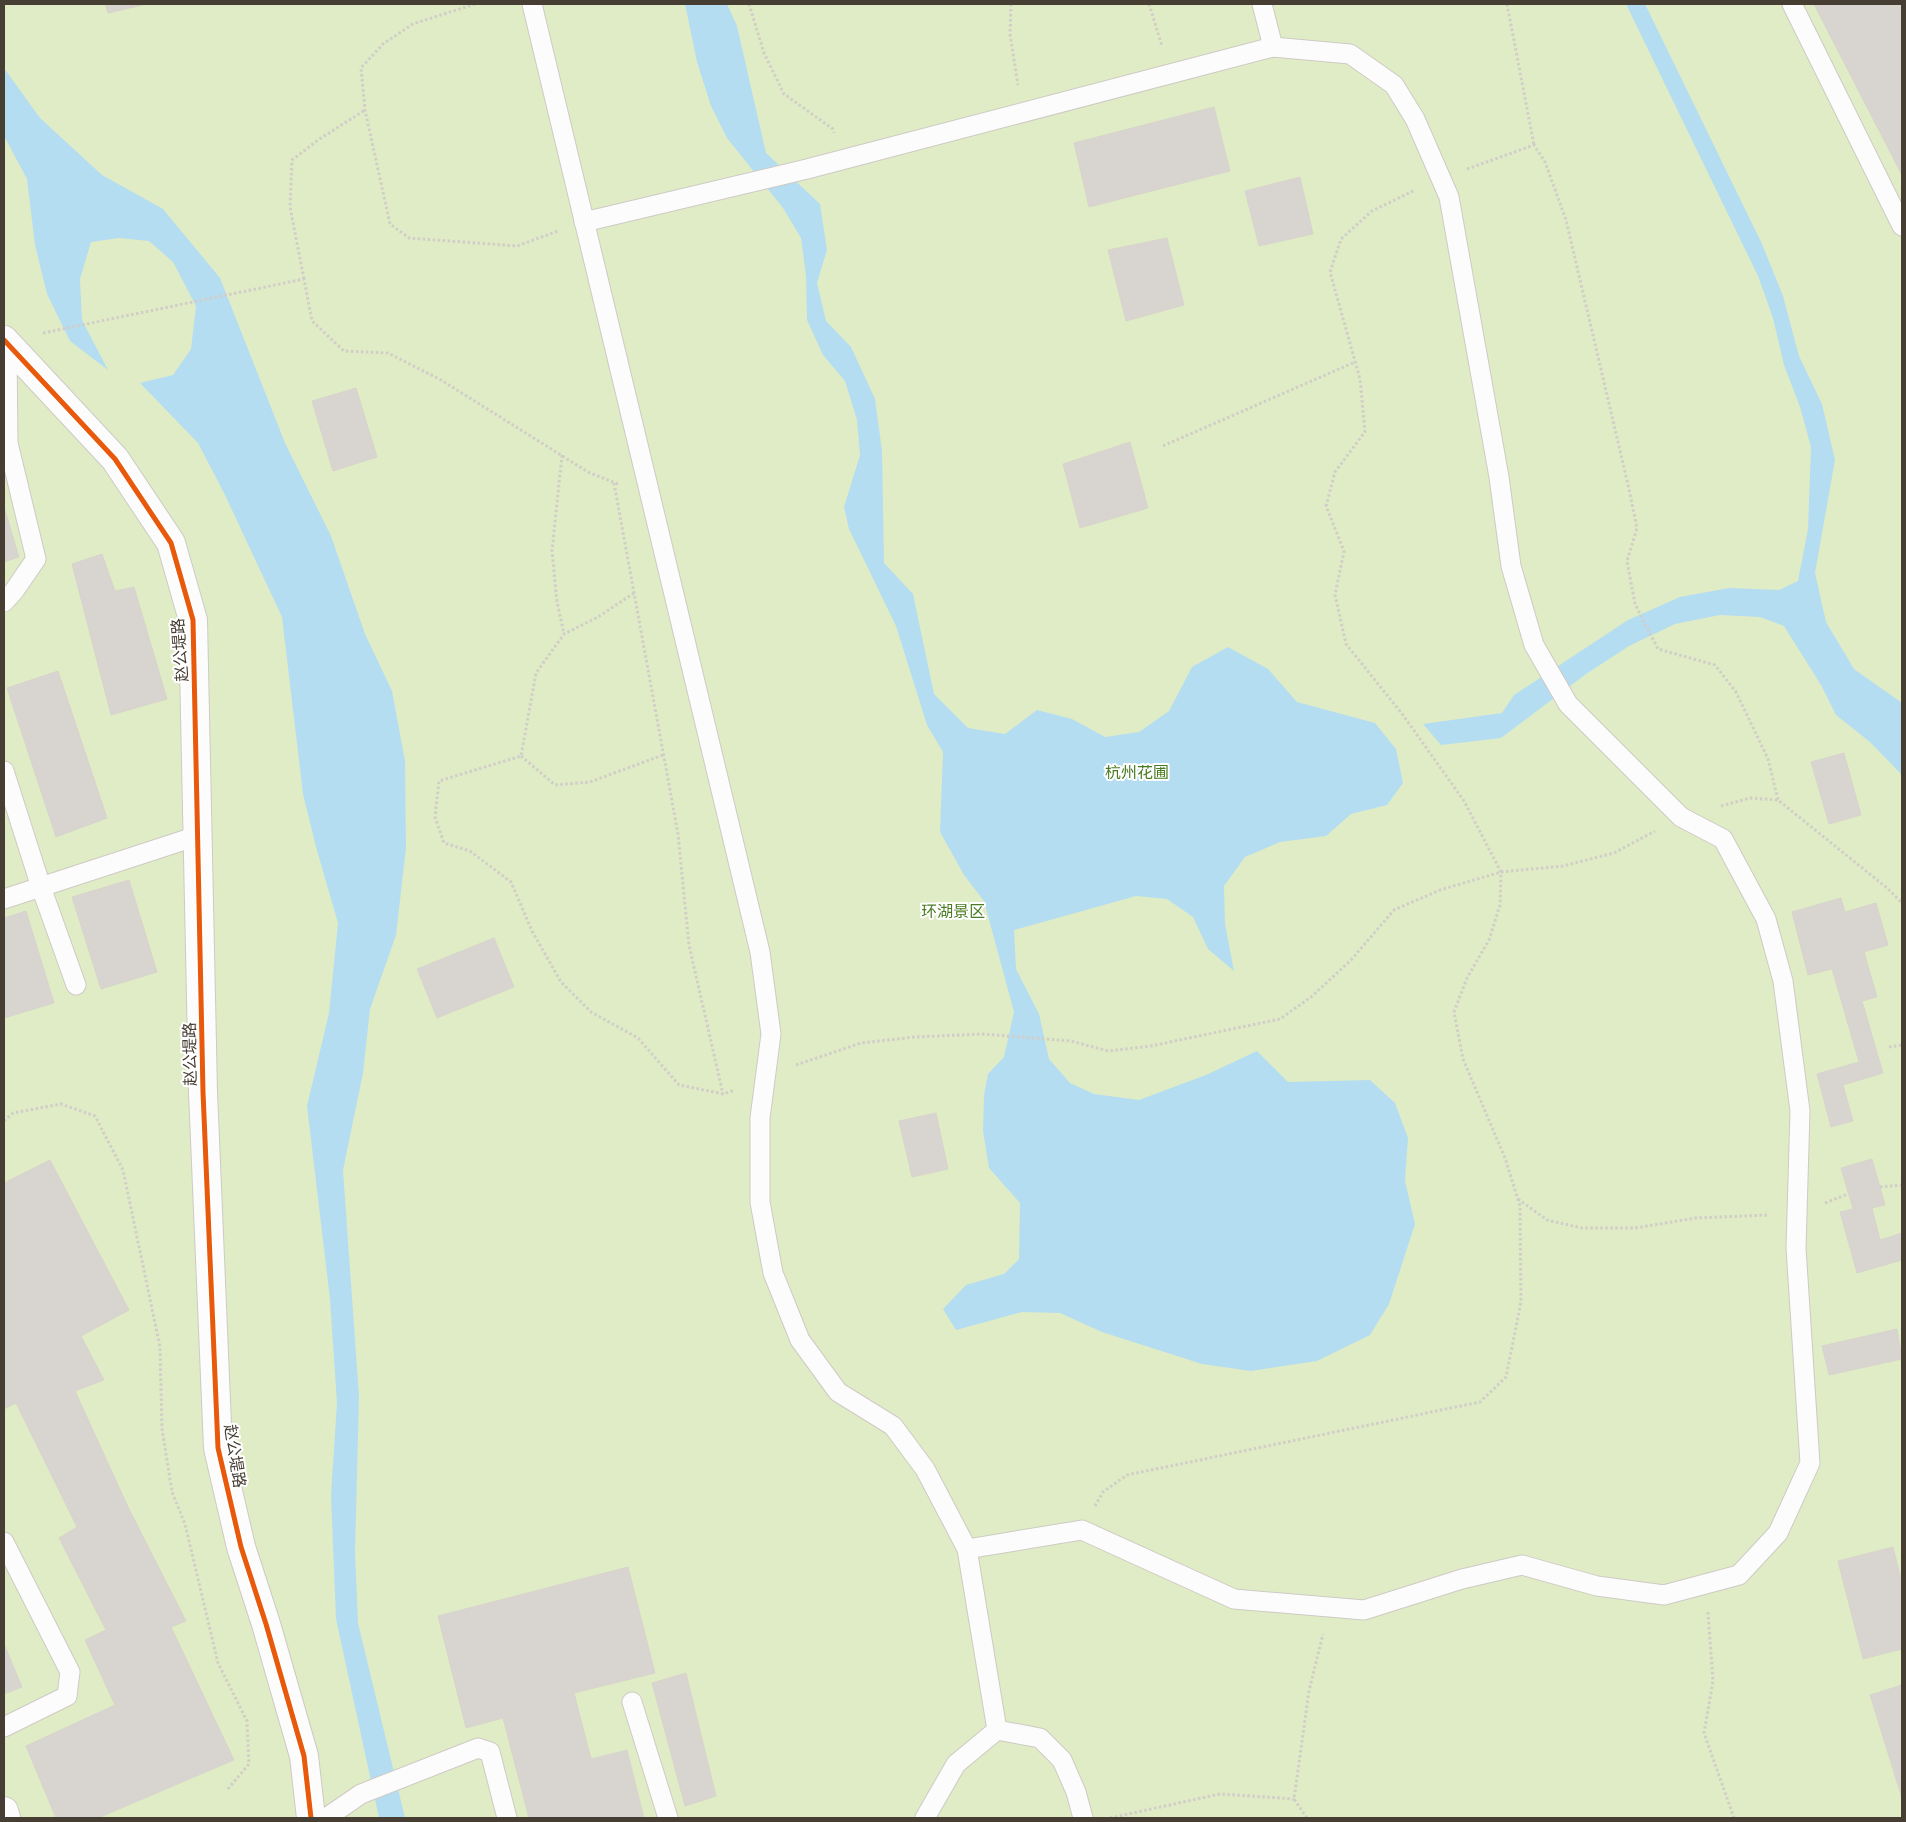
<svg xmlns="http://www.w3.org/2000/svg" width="1906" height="1822" viewBox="0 0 1906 1822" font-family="'Space Grotesk','Noto Sans SC',sans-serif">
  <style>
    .green { fill: #e0ecc5 }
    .water { fill: #b4ddf2 }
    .building { fill: #d8d4cf; stroke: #d8d4cd }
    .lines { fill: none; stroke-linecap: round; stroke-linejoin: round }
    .service-casing { stroke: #cecac5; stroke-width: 21 }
    .minor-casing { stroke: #cecac5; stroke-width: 30 }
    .path { stroke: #d1cdc9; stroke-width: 3; stroke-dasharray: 2.5 2.5; stroke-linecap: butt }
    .service { stroke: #fdfcfc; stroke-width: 19 }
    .minor { stroke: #fdfcfc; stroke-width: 28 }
    .cycleway-casing { stroke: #fff; stroke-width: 8 }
    .cycleway { stroke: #e8590c; stroke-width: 5 }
    .labels { text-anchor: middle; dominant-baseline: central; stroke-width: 4; stroke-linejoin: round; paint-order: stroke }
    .street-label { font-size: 16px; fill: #463d33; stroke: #fff }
    .park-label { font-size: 16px; fill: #4a7c22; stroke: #fff }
  </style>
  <rect width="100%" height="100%" fill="#f0ede8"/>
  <rect class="green" x="4" y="4" width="1898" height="1814"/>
  <g class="water">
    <path d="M685,4H727L737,26L766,153L820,204L827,250L817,283L826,321L851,347L875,399L882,451L884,563L913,594L934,694L968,728L1005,734L1037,710L1072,719L1105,737L1139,732L1169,711L1192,667L1228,647L1268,669L1297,702L1375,723L1396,749L1403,783L1387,805L1351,814L1326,836L1280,842L1245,857L1224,886L1225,924L1234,971L1208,949L1193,917L1167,899L1136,896L1014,930L1016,969L1039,1014L1049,1059L1070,1083L1094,1094L1139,1100L1206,1075L1257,1051L1288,1082L1370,1080L1395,1103L1408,1138L1405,1181L1415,1224L1389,1304L1370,1335L1317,1361L1251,1371L1202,1364L1102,1332L1060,1313L1022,1312L956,1330L943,1309L966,1285L1004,1274L1019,1259L1020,1203L989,1168L983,1131L984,1095L988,1074L1004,1057L1014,1012L984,901L964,875L940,832L943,752L927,725L896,626L849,529L844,507L860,455L857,420L845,381L823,355L807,320L806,276L801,238L783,208L727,138L711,106L697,62Z"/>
    <path d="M1626,4H1645L1762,244L1783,296L1799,356L1822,404L1835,460L1815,573L1826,622L1854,669L1902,703V775L1870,742L1836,715L1821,685L1784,626L1760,617L1720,615L1675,624L1629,646L1586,674L1501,738L1441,745L1423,724L1502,713L1514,695L1628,620L1680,597L1729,588L1779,590L1798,581L1808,529L1811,447L1800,407L1784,365L1773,318L1758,276Z"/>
    <path d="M4,68L40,118L102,175L163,209L220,278L285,443L331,536L365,634L392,691L405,761L406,848L396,935L370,1009L363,1073L343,1170L359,1396L355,1552L358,1623L405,1818H379L336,1619L331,1495L337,1403L330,1299L307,1106L329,1013L338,923L316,847L303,794L282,617L224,493L198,443L140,383L173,375L191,349L196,306L173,262L149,241L119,238L91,242L80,279L82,320L108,370L70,341L47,294L35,245L27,179L4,136Z"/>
  </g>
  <g class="building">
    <path d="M105,4H147L108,13Z"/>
    <path d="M1814,4H1838L1819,14Z"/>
    <path d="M1838,4H1902V175L1819,14Z"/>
    <path d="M1214,107L1230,171L1089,207L1074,143Z"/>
    <path d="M1300,177L1313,234L1259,246L1245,191Z"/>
    <path d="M1167,238L1184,305L1126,321L1108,250Z"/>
    <path d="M356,388L377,457L333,471L312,401Z"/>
    <path d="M1130,442L1148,508L1080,528L1063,464Z"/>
    <path d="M4,507L19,557L4,562Z"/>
    <path d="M102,554L115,591L134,587L167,699L111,715L72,564Z"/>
    <path d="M58,671L107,818L56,837L7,688Z"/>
    <path d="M1844,753L1861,815L1829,824L1811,762Z"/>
    <path d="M129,880L157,972L101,989L72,897Z"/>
    <path d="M1841,898L1845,912L1876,903L1888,945L1864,952L1877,997L1862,1001L1883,1073L1843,1085L1853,1121L1831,1127L1817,1074L1859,1062L1832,969L1808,975L1792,912Z"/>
    <path d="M26,911L54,1003L4,1018V918Z"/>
    <path d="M494,938L514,987L437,1018L417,969Z"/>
    <path d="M936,1113L948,1169L912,1177L899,1121Z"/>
    <path d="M1872,1159L1885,1205L1872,1208L1880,1240L1902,1233V1260L1857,1273L1840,1212L1853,1209L1841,1168Z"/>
    <path d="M50,1160L129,1310L81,1336L104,1380L75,1391L128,1507L186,1621L171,1627L234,1760L98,1818H56L26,1746L115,1705L85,1640L106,1630L59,1538L77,1527L16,1403L4,1409V1183Z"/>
    <path d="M1897,1329L1902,1359L1829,1375L1822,1346Z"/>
    <path d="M1893,1547L1902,1583V1649L1863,1659L1838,1561Z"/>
    <path d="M628,1567L655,1673L574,1693L591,1759L627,1750L644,1818H529L503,1718L466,1728L438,1616Z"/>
    <path d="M4,1644L22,1687L4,1694Z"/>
    <path d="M686,1673L716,1796L685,1806L652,1683Z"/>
    <path d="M1902,1685V1798L1870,1695Z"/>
  </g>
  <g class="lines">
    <defs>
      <g id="service">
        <path d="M532,4L760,952L771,1034L760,1118V1202L773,1273L800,1340L838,1392L893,1426L925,1469L967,1549L997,1730L1040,1738L1062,1760L1076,1792L1083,1818"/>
        <path d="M1792,4L1902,226"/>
        <path d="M584,222L807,169L1273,47"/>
        <path d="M4,602L14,591L36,559L8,443L7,346"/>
        <path d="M4,771L41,887L76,985"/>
        <path d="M4,899L197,836"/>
        <path d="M4,1542L70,1672L67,1696L4,1727"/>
        <path d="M967,1549L1082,1530L1234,1599L1364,1610L1462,1579L1522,1565L1597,1586L1664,1595L1739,1575L1778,1533L1810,1463L1796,1248L1800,1111L1783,981L1766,919L1723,839L1681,817L1568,704L1534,645L1511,566L1499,477L1449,197L1415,119L1394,85L1350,54L1273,47L1262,4"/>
        <path d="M632,1702L668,1818"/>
        <path d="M326,1818L361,1794L478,1748L490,1752L507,1818"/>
        <path d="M925,1818L956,1764L997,1730"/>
      </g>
      <g id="minor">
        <path d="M4,340L115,459L171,543L193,620L203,1092L218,1448L241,1547L266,1624L304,1756L311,1818"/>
        <path d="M4,1811L6,1818"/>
      </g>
    </defs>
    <use href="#service" class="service-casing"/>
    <use href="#minor" class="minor-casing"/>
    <g class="path">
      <path d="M475,4L413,24L383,44L361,68L365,110L390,224L409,238L517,246L558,231"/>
      <path d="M749,4L764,53L784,94L833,129L834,133"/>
      <path d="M1011,4L1010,34L1018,85"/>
      <path d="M1149,4L1162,46"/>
      <path d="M1507,4L1534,145"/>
      <path d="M1467,169L1534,145L1545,162L1566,220L1629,489L1637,528L1627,561L1635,604L1658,649L1715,665L1736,692L1768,759L1778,800"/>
      <path d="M304,279L290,207L292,160L318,140L365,110"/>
      <path d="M43,333L304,279L312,321L344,351L388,353L441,380L588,472L618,484"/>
      <path d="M1163,446L1355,362"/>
      <path d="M562,455L552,551L557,602L564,634"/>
      <path d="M614,483L678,834L689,945L723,1094"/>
      <path d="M634,593L598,617L564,634L536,673L521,756L439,781L435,817L444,843L470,851L511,882L532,931L561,982L591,1012L638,1038L679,1085L723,1094L735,1090"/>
      <path d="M521,756L555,785L590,782L663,755"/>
      <path d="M1721,806L1750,798L1778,800L1887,888L1902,903"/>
      <path d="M1889,1047L1902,1045"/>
      <path d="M796,1065L861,1043L915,1037L982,1034L1071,1041L1108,1051L1151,1046L1280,1019L1311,997L1351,960L1394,910L1440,890L1501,872L1563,866L1614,853L1655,831"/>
      <path d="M4,1121L13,1113L61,1104L95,1116L123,1170L160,1347L162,1429L172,1492L185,1524L218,1663L247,1721L249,1764L227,1790"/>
      <path d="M1880,1187L1902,1185"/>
      <path d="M1518,1199L1547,1220L1582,1228H1635L1696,1218L1768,1215"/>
      <path d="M1825,1203L1848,1194"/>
      <path d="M1095,1506L1103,1492L1127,1475L1480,1402L1506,1377L1521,1302L1520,1206L1505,1158L1463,1059L1454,1012L1467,978L1489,940L1500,905L1501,872L1464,801L1403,715L1346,644L1335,595L1344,551L1326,506L1335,472L1365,432L1360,379L1330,272L1341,239L1372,211L1415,190"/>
      <path d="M1708,1612L1713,1681L1704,1733L1734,1818"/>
      <path d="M1110,1818L1220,1794L1294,1799"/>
      <path d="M1307,1818L1294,1799L1309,1691L1323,1634"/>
    </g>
    <use href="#service" class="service"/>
    <use href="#minor" class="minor"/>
    <defs>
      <path id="cycleway" d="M4,340L115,459L171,543L193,620L203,1092L218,1448L241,1547L266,1624L304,1756L311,1818"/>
    </defs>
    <use href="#cycleway" class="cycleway-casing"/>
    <use href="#cycleway" class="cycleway"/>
  </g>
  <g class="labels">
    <g class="street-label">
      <text transform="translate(180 650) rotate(-94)">赵公堤路</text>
      <text transform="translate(190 1054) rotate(-91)">赵公堤路</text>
      <text transform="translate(235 1456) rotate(81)">赵公堤路</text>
    </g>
    <g class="park-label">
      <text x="1137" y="772">杭州花圃</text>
      <text x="953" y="911">环湖景区</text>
    </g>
  </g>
  <rect width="1906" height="1822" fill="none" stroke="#463d33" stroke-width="10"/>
</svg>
